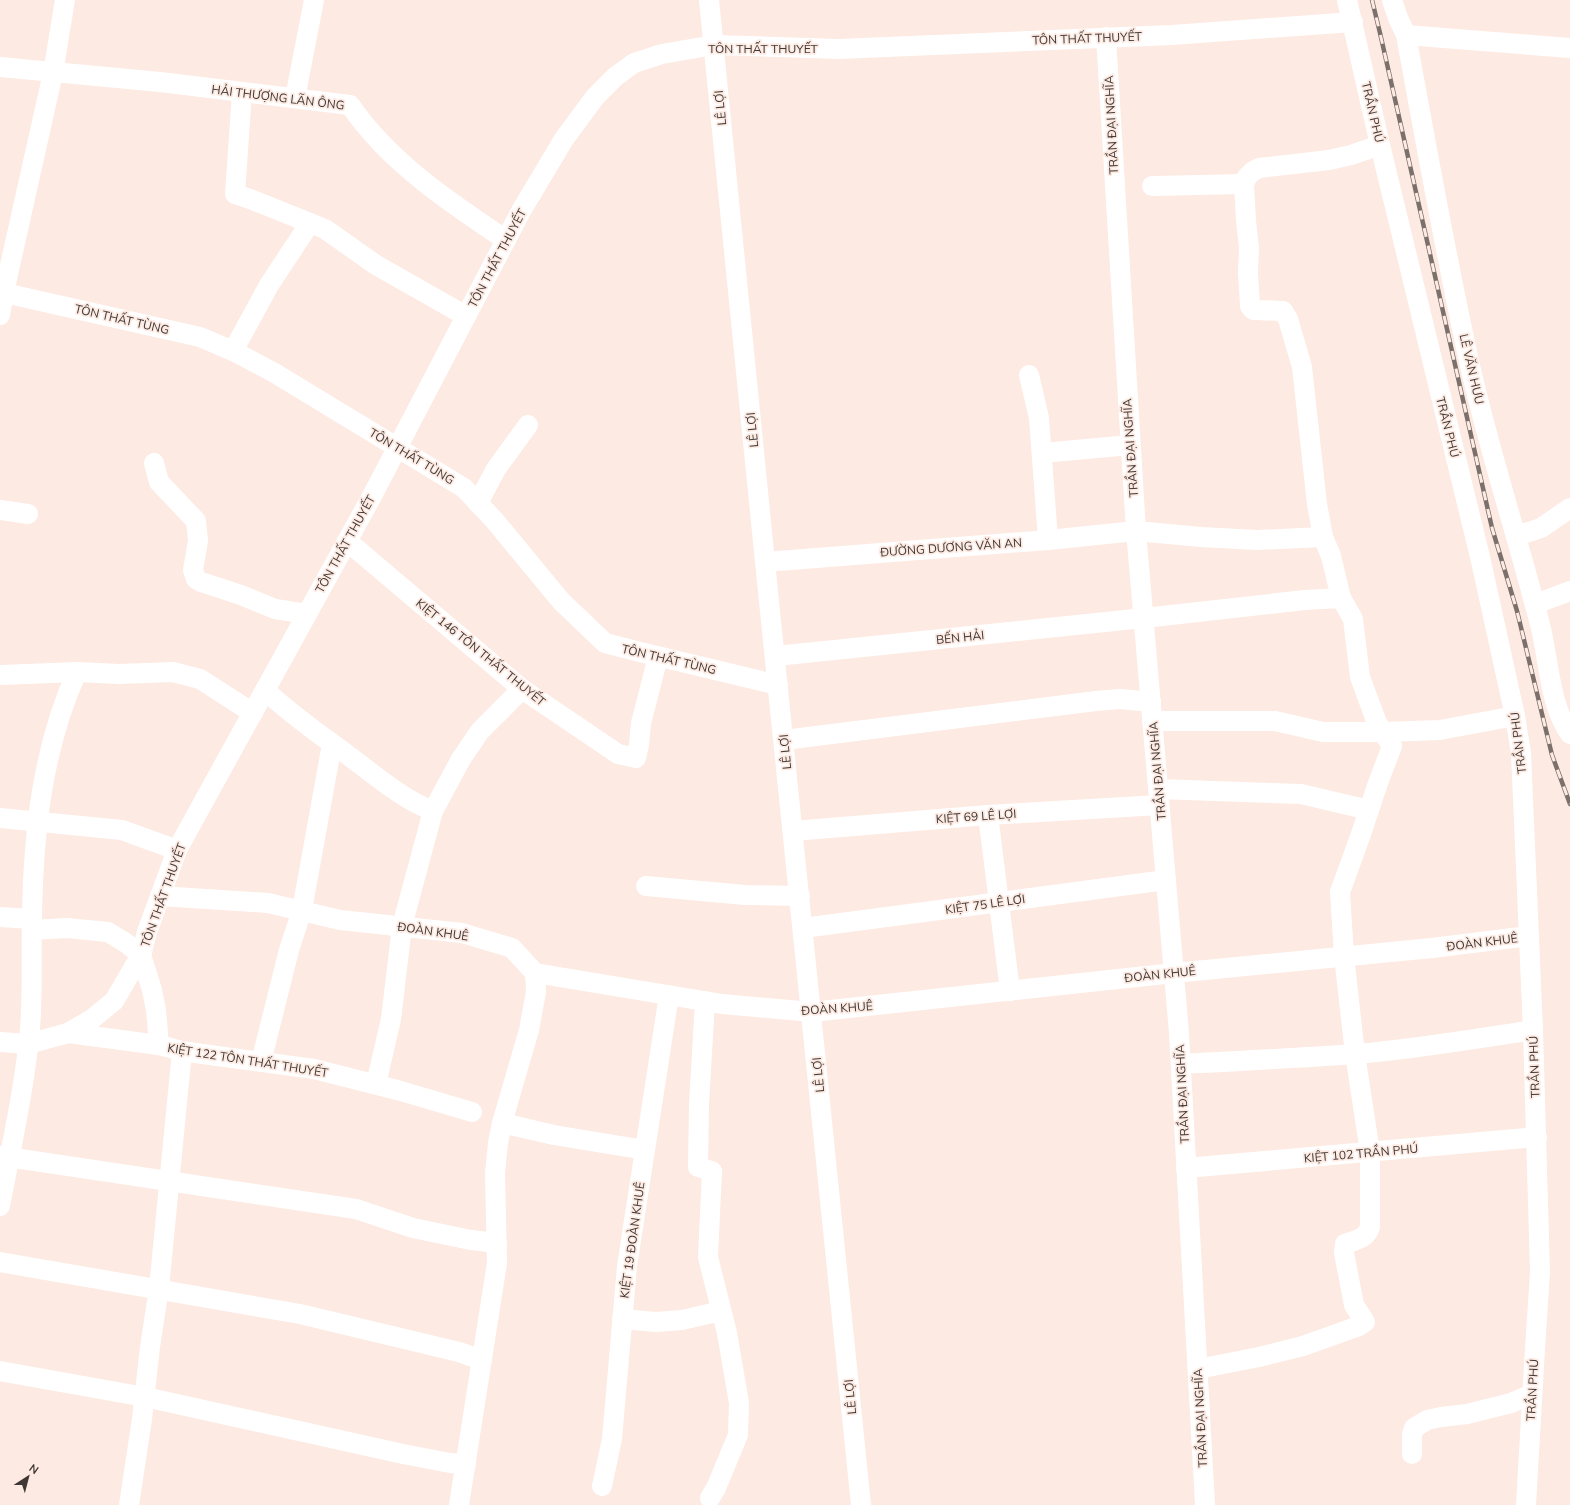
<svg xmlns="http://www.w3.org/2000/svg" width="1570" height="1505" viewBox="0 0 1570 1505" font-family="Mulish,sans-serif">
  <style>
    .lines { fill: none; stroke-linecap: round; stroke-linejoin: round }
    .minor { stroke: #fff; stroke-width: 20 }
    .rail-casing { stroke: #7b706b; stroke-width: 4.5 }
    .rail { stroke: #fdeae2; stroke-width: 3; stroke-dasharray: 9; stroke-linecap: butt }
    .labels { text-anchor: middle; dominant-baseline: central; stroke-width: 3.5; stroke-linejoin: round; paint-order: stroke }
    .street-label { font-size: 12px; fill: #3e3734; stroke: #fdeae2 }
  </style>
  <rect width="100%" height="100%" fill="#fdeae2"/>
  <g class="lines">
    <g class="minor">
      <path d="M709,0L765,562L861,1505"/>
      <path d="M1347,0L1380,145L1480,557L1515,716L1521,753L1533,1030L1540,1272L1535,1349L1526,1505"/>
      <path d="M1392,0L1398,18L1406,35C1426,144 1445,253 1469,361C1487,443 1513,522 1534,602C1538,616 1542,630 1544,644C1550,674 1552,708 1570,734"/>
      <path d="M1406,35L1570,48"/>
      <path d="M1106,37L1136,531L1179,1033L1205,1505"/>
      <path d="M0,67L160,82L350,105C389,162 449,202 506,240"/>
      <path d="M242,92L235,194L250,199L325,229L376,265L466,316"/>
      <path d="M295,98L314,0"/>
      <path d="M1152,186L1244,184"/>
      <path d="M0,292L200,337L233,351L273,372L464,488L495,521L561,601L605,643L640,652L778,685"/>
      <path d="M0,315L4,292L53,73L65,0"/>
      <path d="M233,351L269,285L310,223"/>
      <path d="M1029,375L1039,418L1048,540"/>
      <path d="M1042,453L1130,445"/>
      <path d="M154,463L159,482L196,521L198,541L193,570L196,579L201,582L241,595L275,609L307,614"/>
      <path d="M478,503L496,469L528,425"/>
      <path d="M0,510L28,514"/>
      <path d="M1516,536L1541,528L1570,508"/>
      <path d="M347,541L522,689L618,754L636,758L639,745L641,723L658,657"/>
      <path d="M765,562L1048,540L1136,531L1201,537L1257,540L1323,537"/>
      <path d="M1341,598L1331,556L1323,537L1317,504L1302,367L1288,319L1283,311L1254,310L1252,309L1250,306L1248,273L1249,248L1246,221L1244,184L1247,177L1252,172L1259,168L1329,160L1351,155L1380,145"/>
      <path d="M1535,604L1570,591"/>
      <path d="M776,656L1144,618L1305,600L1341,598L1353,619L1360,677L1377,723L1392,746L1378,783L1361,834L1340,892L1344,956L1355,1054L1370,1152V1227C1366,1239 1356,1240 1345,1244L1344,1253L1354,1305L1365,1322L1359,1326L1303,1346L1259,1357L1198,1369"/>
      <path d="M0,675L77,672L119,674L173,672L200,679L253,713"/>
      <path d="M265,690C291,715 321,735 349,756C376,776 402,799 433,811"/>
      <path d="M1152,721H1275L1323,732H1383L1440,730L1515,716"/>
      <path d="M784,740L1096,701L1120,699L1151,702"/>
      <path d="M1158,789L1301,794L1369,810"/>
      <path d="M988,815L1010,991"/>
      <path d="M0,818L122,830L177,850"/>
      <path d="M793,831L988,815L1159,805"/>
      <path d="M646,886L745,895L800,896"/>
      <path d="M160,896L268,903L340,920L462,933L512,948L535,973L722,1004L812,1012L1174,973L1432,948L1529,936"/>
      <path d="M0,917L32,919"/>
      <path d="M803,928L1166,880"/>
      <path d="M32,930L67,928L108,932L126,943L141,955L152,990L156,1010L159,1045"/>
      <path d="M705,1001L699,1105L698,1167L712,1171L708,1257L727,1333L739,1403L738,1435L716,1488L710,1498"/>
      <path d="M68,1033L159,1045L182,1051L217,1056L314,1069L401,1091L472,1112"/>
      <path d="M0,1042L28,1044L68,1033L92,1019L114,1001L141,955L147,932L177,850L372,496L521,211L564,139L595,97L615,77L634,63L662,54L714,45L839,49L1172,35L1353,22"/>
      <path d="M261,1062L289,950L302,910L332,744"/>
      <path d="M1181,1064C1239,1061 1298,1058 1356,1054C1415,1049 1474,1039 1533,1030"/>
      <path d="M376,1084L391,1019L402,926L433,811L461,759L480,731L522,689"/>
      <path d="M502,1123L554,1135L645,1150"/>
      <path d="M0,1156L356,1209L413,1228L471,1240L497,1243"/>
      <path d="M1186,1168L1537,1137"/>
      <path d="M0,1206C11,1148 25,1086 30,1028C33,992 31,955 32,919C33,836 42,748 77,672"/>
      <path d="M0,1262L300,1314L459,1352L482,1360"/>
      <path d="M622,1319L656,1322L682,1320L721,1311"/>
      <path d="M0,1371L145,1397L403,1454L450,1463L466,1464"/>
      <path d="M1412,1454V1435L1414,1428L1427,1420L1441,1417L1467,1414L1511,1403L1532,1394"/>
      <path d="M602,1486L612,1439L627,1266L669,995"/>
      <path d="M129,1505L142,1419L150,1347L159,1288L182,1051"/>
      <path d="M459,1505L497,1263L495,1173L498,1143L502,1123L529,1030L536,992L535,973"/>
    </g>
    <defs>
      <path id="rail" d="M1372,0L1380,33L1492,528L1517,611L1552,755L1570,804"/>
    </defs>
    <use href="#rail" class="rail-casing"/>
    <use href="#rail" class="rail"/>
  </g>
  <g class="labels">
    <g class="street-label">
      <text transform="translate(1087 38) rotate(-2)">TÔN THẤT THUYẾT</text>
      <text x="763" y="48">TÔN THẤT THUYẾT</text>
      <text transform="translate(278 97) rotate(7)">HẢI THƯỢNG LÃN ÔNG</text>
      <text transform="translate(720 108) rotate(-96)">LÊ LỢI</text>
      <text transform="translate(1373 112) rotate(77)">TRẦN PHÚ</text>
      <text transform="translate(1111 125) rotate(-93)">TRẦN ĐẠI NGHĨA</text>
      <text transform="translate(497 258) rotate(-62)">TÔN THẤT THUYẾT</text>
      <text transform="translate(122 319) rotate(13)">TÔN THẤT TÙNG</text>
      <text transform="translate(1472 369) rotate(77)">LÊ VĂN HƯU</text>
      <text transform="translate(1448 427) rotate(76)">TRẦN PHÚ</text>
      <text transform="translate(752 430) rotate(-96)">LÊ LỢI</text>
      <text transform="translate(1130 448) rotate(-94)">TRẦN ĐẠI NGHĨA</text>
      <text transform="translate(412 456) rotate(31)">TÔN THẤT TÙNG</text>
      <text transform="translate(345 544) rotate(-61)">TÔN THẤT THUYẾT</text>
      <text transform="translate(951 547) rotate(-4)">ĐƯỜNG DƯƠNG VĂN AN</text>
      <text transform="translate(960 637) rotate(-6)">BẾN HẢI</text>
      <text transform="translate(481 652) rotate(39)">KIỆT 146 TÔN THẤT THUYẾT</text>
      <text transform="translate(669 659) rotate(13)">TÔN THẤT TÙNG</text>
      <text transform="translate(1518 743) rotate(-97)">TRẦN PHÚ</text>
      <text transform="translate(785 752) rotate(-96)">LÊ LỢI</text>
      <text transform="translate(1157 771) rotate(-95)">TRẦN ĐẠI NGHĨA</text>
      <text transform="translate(976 816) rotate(-4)">KIỆT 69 LÊ LỢI</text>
      <text transform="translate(163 895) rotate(-70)">TÔN THẤT THUYẾT</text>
      <text transform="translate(985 904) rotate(-8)">KIỆT 75 LÊ LỢI</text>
      <text transform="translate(433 931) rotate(8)">ĐOÀN KHUÊ</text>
      <text transform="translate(1482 942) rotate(-7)">ĐOÀN KHUÊ</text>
      <text transform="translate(1160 974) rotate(-6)">ĐOÀN KHUÊ</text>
      <text transform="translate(837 1008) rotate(-4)">ĐOÀN KHUÊ</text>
      <text transform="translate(248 1060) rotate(9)">KIỆT 122 TÔN THẤT THUYẾT</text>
      <text transform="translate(1534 1067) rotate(-92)">TRẦN PHÚ</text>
      <text transform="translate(818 1075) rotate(-96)">LÊ LỢI</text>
      <text transform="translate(1182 1094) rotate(-93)">TRẦN ĐẠI NGHĨA</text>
      <text transform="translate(1361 1153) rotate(-5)">KIỆT 102 TRẦN PHÚ</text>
      <text transform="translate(632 1240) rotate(-82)">KIỆT 19 ĐOÀN KHUÊ</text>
      <text transform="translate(1532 1390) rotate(-87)">TRẦN PHÚ</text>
      <text transform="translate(850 1397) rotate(-96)">LÊ LỢI</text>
      <text transform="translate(1200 1418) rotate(-93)">TRẦN ĐẠI NGHĨA</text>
    </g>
  </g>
  <g transform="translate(28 1477) rotate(36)" stroke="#fdeae2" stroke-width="3" paint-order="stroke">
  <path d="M0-3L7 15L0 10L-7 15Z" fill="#3e3734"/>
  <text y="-6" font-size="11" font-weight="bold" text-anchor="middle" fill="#3e3734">N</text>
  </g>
</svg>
